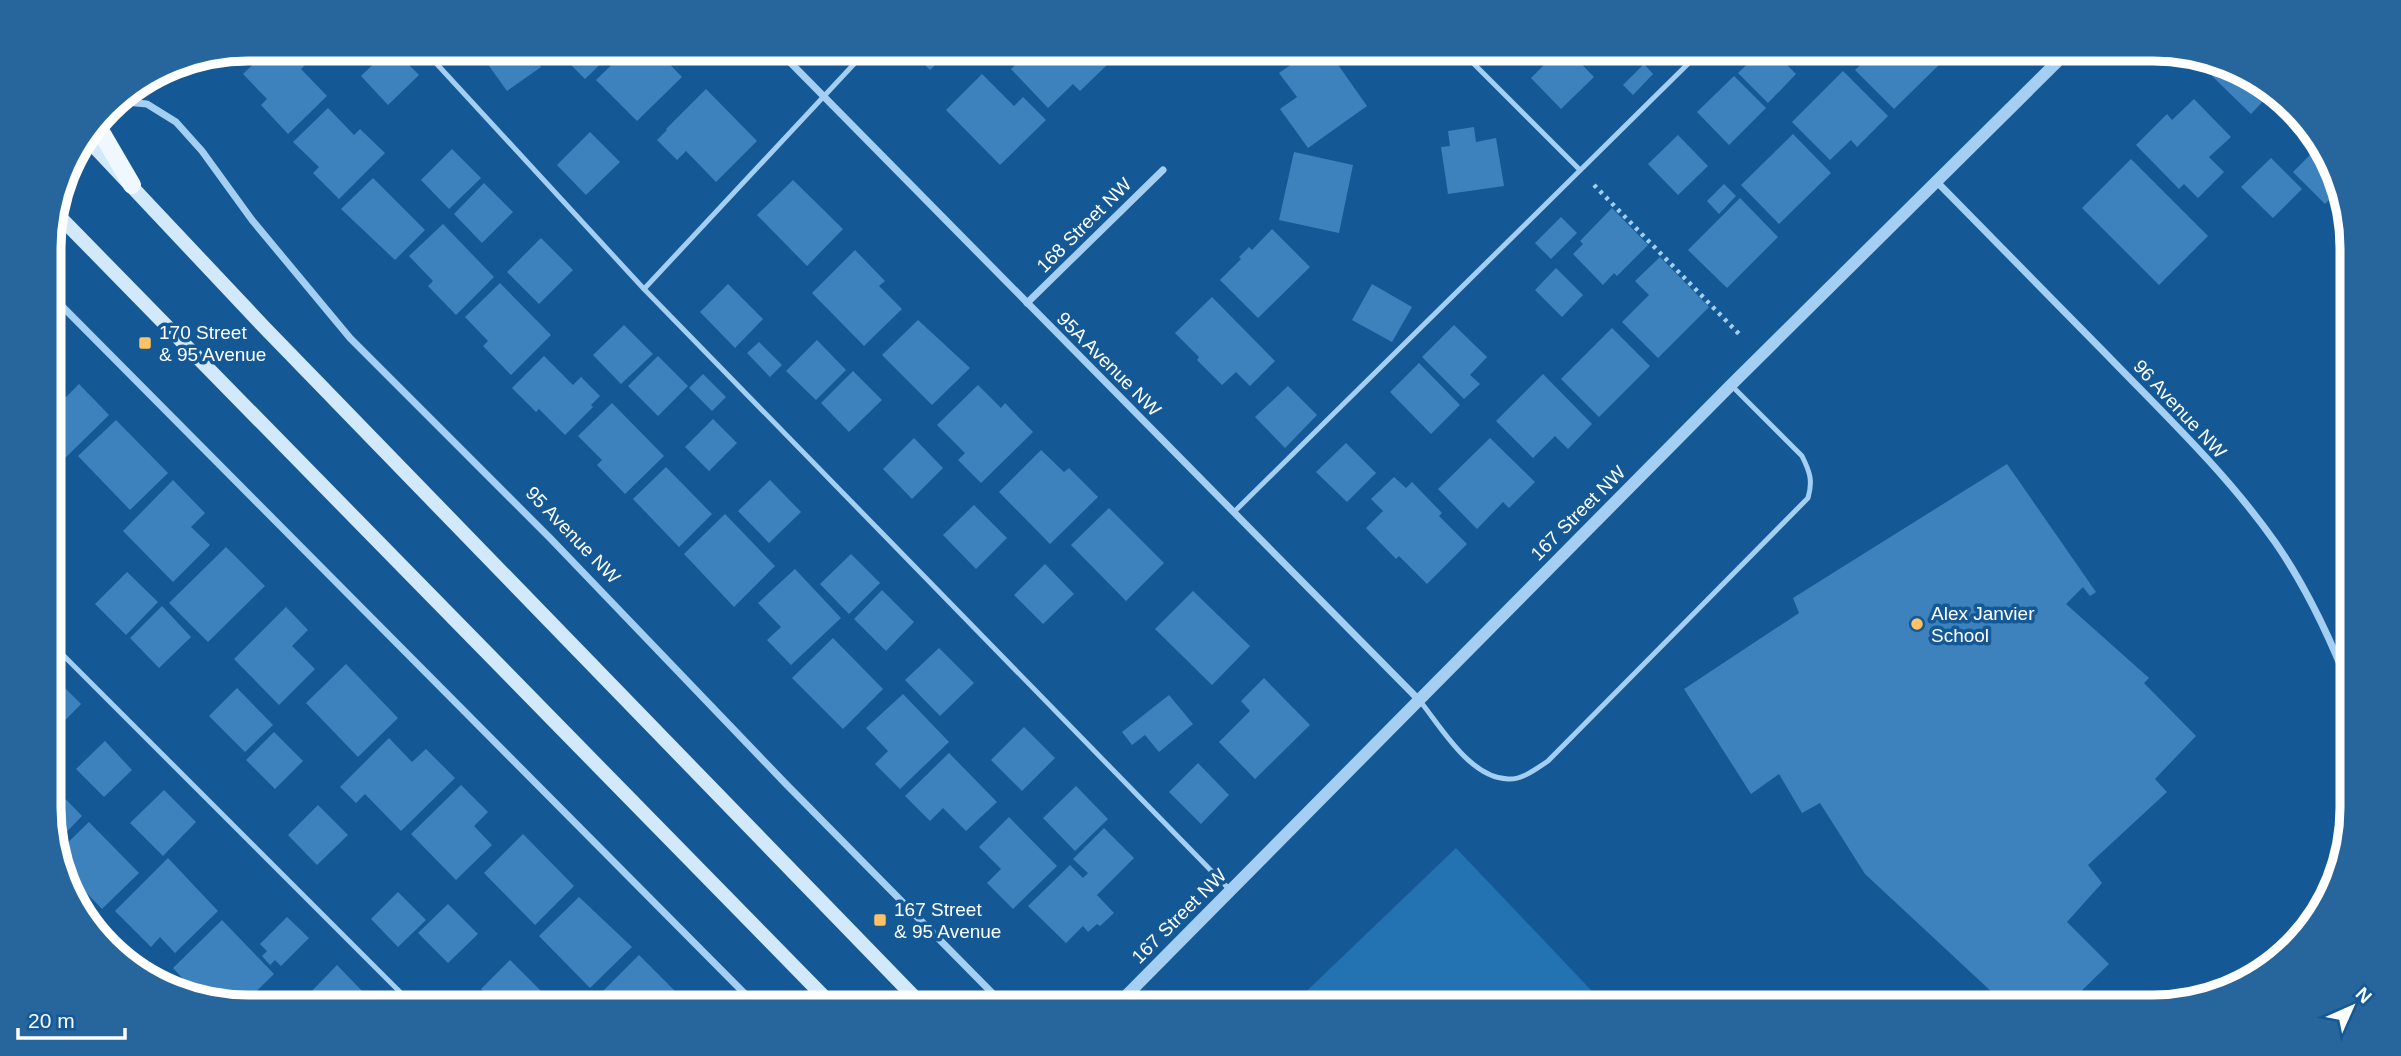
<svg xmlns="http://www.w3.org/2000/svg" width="2401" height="1056" viewBox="0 0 2401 1056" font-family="Arial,sans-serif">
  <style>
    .green { fill: #2372b2 }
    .building { fill: #3d82bd }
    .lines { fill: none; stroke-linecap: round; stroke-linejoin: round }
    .path { stroke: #a4cff2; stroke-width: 4.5; stroke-dasharray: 3.5 5; stroke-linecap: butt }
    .service { stroke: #a4cff2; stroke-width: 5 }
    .minor { stroke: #a4cff2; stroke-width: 7 }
    .tertiary { stroke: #a4cff2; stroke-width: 12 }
    .secondary { stroke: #d2e9fc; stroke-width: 14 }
    .primary { stroke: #eff7ff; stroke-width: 18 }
    .poi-dot { fill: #ffc365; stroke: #145995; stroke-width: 2.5 }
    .labels { text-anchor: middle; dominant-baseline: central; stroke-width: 7; stroke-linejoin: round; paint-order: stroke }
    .street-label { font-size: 19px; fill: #fff; stroke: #145995 }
    .poi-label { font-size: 19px; fill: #fff; stroke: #145995; text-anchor: start }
    .rim { fill: none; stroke: #fff; stroke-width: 9 }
  </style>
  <rect width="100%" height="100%" fill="#145995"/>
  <path class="green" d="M1456,848L1607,1007H1290Z"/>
  <g class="building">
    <path d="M248,49H252L241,60L233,52Z"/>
    <path d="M269,49L320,50L301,69L327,96L288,134L261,105L267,99L243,74Z"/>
    <path d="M389,49H393L419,75L388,105L361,76Z"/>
    <path d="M492,49H529L541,67L507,91L482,56Z"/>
    <path d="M555,49H616L585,79Z"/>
    <path d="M628,49H655L682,77L637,121L596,80Z"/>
    <path d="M909,49H952L930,70Z"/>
    <path d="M1032,49H1093L1108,64L1080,91L1073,84L1048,108L1011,69Z"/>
    <path d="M1203,49H1252L1248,63Z"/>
    <path d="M1314,49H1327L1367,106L1308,148L1280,109L1297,97L1279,73Z"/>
    <path d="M1560,49H1567L1594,77L1561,109L1531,78Z"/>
    <path d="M1763,49H1771L1796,74L1768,103L1738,73Z"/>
    <path d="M1877,49H1938L1947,57L1894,109L1855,70Z"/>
    <path d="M1951,49H1965L1958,56Z"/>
    <path d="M2224,63L2229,64L2269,95L2251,114L2212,76Z"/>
    <path d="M1644,64L1653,74L1633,95L1623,85Z"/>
    <path d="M1843,71L1888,116L1857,147L1851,140L1830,160L1792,122Z"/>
    <path d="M982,74L1014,106L1023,97L1046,120L1000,165L946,110Z"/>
    <path d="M1734,76L1766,108L1729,145L1697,112Z"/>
    <path d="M706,89L757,141L716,182L686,151L677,160L657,140L667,130L666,129Z"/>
    <path d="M2194,99L2231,137L2209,157L2224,172L2198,198L2184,184L2179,189L2136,145L2167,114L2172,120Z"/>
    <path d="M328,108L354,135L360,129L385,153L339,199L313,173L319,167L293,142Z"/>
    <path d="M1474,127L1476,142L1496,138L1504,186L1448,194L1441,147L1450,146L1448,131Z"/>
    <path d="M590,132L620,162L586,195L557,165Z"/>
    <path d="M1793,134L1831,173L1779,224L1741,185Z"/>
    <path d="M1678,135L1708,166L1678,195L1648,164Z"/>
    <path d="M2319,146L2338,191L2325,204L2293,172Z"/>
    <path d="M452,149L481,178L449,209L421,180Z"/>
    <path d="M1294,152L1353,165L1339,233L1279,220Z"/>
    <path d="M2271,158L2302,189L2273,218L2241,187Z"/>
    <path d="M2131,159L2208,236L2159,285L2082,208Z"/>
    <path d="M373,178L425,230L395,260L341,209Z"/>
    <path d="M793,180L843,229L807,266L757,215Z"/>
    <path d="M484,183L513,212L482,243L454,214Z"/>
    <path d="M1724,184L1736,196L1719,214L1707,201Z"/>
    <path d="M1740,198L1778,237L1727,288L1688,250Z"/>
    <path d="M1612,208L1648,245L1617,276L1614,273L1603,285L1573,254L1583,244L1580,241Z"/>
    <path d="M1561,217L1577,233L1551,259L1535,243Z"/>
    <path d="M443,224L494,277L456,315L428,286L433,281L409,256Z"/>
    <path d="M1272,229L1310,267L1258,318L1220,280L1241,259L1239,257L1249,247L1252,250Z"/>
    <path d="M541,238L573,270L539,304L507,272Z"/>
    <path d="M855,250L885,281L879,286L902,309L864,346L812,293Z"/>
    <path d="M1660,257L1709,307L1658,358L1622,322L1649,295L1635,281Z"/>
    <path d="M1556,268L1583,295L1562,317L1535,290Z"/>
    <path d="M500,283L551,335L511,375L483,346L488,341L465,317Z"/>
    <path d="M728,284L763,319L735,348L700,312Z"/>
    <path d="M1372,284L1412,307L1392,342L1352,320Z"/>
    <path d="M1212,297L1275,361L1250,386L1236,372L1222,385L1197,360L1199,357L1175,333Z"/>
    <path d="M918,320L970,368L932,405L882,355Z"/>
    <path d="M624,325L653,354L621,384L593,355Z"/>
    <path d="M1454,325L1487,357L1470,375L1480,384L1464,399L1422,357Z"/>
    <path d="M1612,328L1650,366L1599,417L1561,379Z"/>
    <path d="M817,340L846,370L816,400L786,371Z"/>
    <path d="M759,342L782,365L770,377L747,353Z"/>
    <path d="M544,356L573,385L581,377L600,396L591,405L593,407L565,435L539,409L536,412L512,388Z"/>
    <path d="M658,356L688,386L658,416L628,386Z"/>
    <path d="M1419,363L1460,405L1431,434L1390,392Z"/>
    <path d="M853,371L882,400L849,432L821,403Z"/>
    <path d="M703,374L726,397L712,411L689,388Z"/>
    <path d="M1543,374L1592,424L1568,449L1555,436L1533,458L1496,421Z"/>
    <path d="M50,381L66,397L79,384L109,415L56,467L50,461Z"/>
    <path d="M978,385L1001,408L1005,403L1033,432L981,483L958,460L965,453L937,425Z"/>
    <path d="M1288,386L1317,415L1285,448L1255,417Z"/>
    <path d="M612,403L664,456L625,494L597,465L602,460L578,436Z"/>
    <path d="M713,419L737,443L709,471L685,447Z"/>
    <path d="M116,420L168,473L130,510L78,456Z"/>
    <path d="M914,438L943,468L912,499L883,469Z"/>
    <path d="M1490,438L1535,482L1509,508L1503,502L1477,529L1438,489Z"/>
    <path d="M1346,443L1376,473L1347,502L1316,472Z"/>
    <path d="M1041,450L1064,472L1069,468L1098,497L1050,544L999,492Z"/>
    <path d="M2007,464L2096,592L2090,596L2083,587L2066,604L2149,678L2144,683L2196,736L2155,779L2167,792L2088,865L2102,883L2067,922L2109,964L2065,1007H2008L1865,874L1820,803L1802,813L1779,774L1751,794L1684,689L1799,613L1793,598Z"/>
    <path d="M666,467L712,514L679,547L633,499Z"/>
    <path d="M1394,477L1406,488L1412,482L1442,513L1439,516L1467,544L1427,584L1399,556L1396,559L1366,528L1383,511L1371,499Z"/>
    <path d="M173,480L205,513L191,527L210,545L173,582L123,531Z"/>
    <path d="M770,480L801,512L769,543L738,511Z"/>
    <path d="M50,505L58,512L50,520Z"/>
    <path d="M974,505L1007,538L976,569L943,535Z"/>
    <path d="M1109,508L1164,563L1126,601L1071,545Z"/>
    <path d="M725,514L775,566L734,607L684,554Z"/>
    <path d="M226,547L265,586L208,642L169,603Z"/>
    <path d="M851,554L880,583L849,614L820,584Z"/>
    <path d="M1045,564L1074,594L1043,624L1014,595Z"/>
    <path d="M795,569L841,618L791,665L767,640L781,627L758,603Z"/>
    <path d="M127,572L158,602L126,635L95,604Z"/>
    <path d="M882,590L914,622L886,651L854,619Z"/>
    <path d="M1193,591L1250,646L1212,685L1155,629Z"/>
    <path d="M162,606L191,637L159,668L130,638Z"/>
    <path d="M286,607L308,630L292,646L315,669L279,705L234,659Z"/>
    <path d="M833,638L883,689L843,729L792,678Z"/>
    <path d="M939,648L974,683L940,716L905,680Z"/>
    <path d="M346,664L398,718L358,757L306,703Z"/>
    <path d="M50,673L81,704L51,735Z"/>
    <path d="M1264,678L1310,725L1255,779L1219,742L1250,711L1241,701Z"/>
    <path d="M237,688L273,725L245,752L209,716Z"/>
    <path d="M903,694L949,742L900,789L875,764L888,751L866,728Z"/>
    <path d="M1169,695L1193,724L1159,752L1145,735L1132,745L1122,732Z"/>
    <path d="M1024,727L1055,758L1022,791L991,760Z"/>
    <path d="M274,732L303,761L275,789L246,760Z"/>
    <path d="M389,738L412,762L426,749L455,778L401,831L365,794L356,803L340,787Z"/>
    <path d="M105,741L132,770L104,797L76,769Z"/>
    <path d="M949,753L997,802L966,831L943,808L930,821L905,796Z"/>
    <path d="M1198,763L1229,795L1201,824L1169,792Z"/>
    <path d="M51,784L82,816L55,844L51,834Z"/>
    <path d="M461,785L488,812L474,826L492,845L456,880L411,834Z"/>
    <path d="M1076,786L1108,819L1075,851L1043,818Z"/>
    <path d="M164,790L196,822L163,856L130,823Z"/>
    <path d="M318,805L348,835L317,865L288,835Z"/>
    <path d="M1009,817L1057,866L1013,909L987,883L1001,869L979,847Z"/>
    <path d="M89,822L139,873L102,909L67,873L58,852Z"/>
    <path d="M1104,828L1134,858L1097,895L1114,913L1100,926L1097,924L1088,932L1083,926L1066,943L1028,906L1070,865L1083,878L1088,873L1073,859Z"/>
    <path d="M523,834L574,886L535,925L484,873Z"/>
    <path d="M168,858L218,911L175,953L160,937L151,947L115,911Z"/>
    <path d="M398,892L426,920L398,947L371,919Z"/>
    <path d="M579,897L632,947L590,988L539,936Z"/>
    <path d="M448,904L478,934L448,963L418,933Z"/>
    <path d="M287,917L309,938L281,966L275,960L270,965L262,956L267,951L260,944Z"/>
    <path d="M222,920L274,974L241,1006L227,1003L213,988L201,998L173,968Z"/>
    <path d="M639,955L691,1007H587Z"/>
    <path d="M510,960L541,991L525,1007H499L481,989Z"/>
    <path d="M337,965L365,994L352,1007H318L307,996Z"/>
    <path d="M267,993L281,1007H252Z"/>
  </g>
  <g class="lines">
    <path class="path" d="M1594,185L1742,337"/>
    <g class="service">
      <path d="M423,49L644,289L1230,890"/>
      <path d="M1459,49L1580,170"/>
      <path d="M644,289L868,49"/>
      <path d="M1234,512L1703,49"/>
      <path d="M50,642L415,1007"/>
      <path d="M1420,701C1441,727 1470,778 1508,779C1522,780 1536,769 1548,761L1808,498C1813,481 1810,472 1802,456L1731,385"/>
    </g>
    <g class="minor">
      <path d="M777,49L1419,700"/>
      <path d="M115,101L147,104L176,122L202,151L252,220L350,338L550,538L785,783L1006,1007"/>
      <path d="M1937,182C1994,240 2051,298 2108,356C2166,416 2227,474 2275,542C2307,588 2332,642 2352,694"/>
      <path d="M50,294L758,1007"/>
      <path d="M1027,303L1163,170"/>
    </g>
    <path class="tertiary" d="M1115,1007L1731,385L2070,49"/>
    <g class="secondary">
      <path d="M86,138L263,326L924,1007"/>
      <path d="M55,212L834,1007"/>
    </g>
    <path class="primary" d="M97,125L132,185"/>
  </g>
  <g class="poi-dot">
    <rect x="138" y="336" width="14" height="14" rx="3.5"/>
    <circle cx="1917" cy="624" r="7"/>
    <rect x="873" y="913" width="14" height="14" rx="3.5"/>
  </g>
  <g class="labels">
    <g class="street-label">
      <text transform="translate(1084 225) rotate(-45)">168 Street NW</text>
      <text transform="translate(1109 364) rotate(45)">95A Avenue NW</text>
      <text transform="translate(2180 409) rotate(47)">96 Avenue NW</text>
      <text transform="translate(1578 513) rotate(-45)">167 Street NW</text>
      <text transform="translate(573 535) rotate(46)">95 Avenue NW</text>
      <text transform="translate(1179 916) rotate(-45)">167 Street NW</text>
    </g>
    <g class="poi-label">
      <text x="159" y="332">170 Street<tspan x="159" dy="22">&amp; 95 Avenue</tspan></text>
      <text x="1931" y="613">Alex Janvier<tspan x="1931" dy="22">School</tspan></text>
      <text x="894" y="909">167 Street<tspan x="894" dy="22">&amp; 95 Avenue</tspan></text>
    </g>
  </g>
  <path d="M0 0H2401V1056H0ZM248 61H2153A187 187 0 0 1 2340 248V808A187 187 0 0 1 2153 995H248A187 187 0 0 1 61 808V248A187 187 0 0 1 248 61Z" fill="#27669d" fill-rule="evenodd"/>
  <path class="rim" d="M248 61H2153A187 187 0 0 1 2340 248V808A187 187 0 0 1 2153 995H248A187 187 0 0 1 61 808V248A187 187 0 0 1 248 61Z"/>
  <g transform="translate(2352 1007) rotate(45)" stroke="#145995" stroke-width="5" paint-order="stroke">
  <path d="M0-5L12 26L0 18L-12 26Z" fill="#ffffff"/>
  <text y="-10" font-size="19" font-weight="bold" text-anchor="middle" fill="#ffffff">N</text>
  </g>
  <path d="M18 1028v10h107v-10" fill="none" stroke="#ffffff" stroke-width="3.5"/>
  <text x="28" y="1028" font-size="21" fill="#ffffff" stroke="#145995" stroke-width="5" paint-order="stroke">20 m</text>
</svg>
